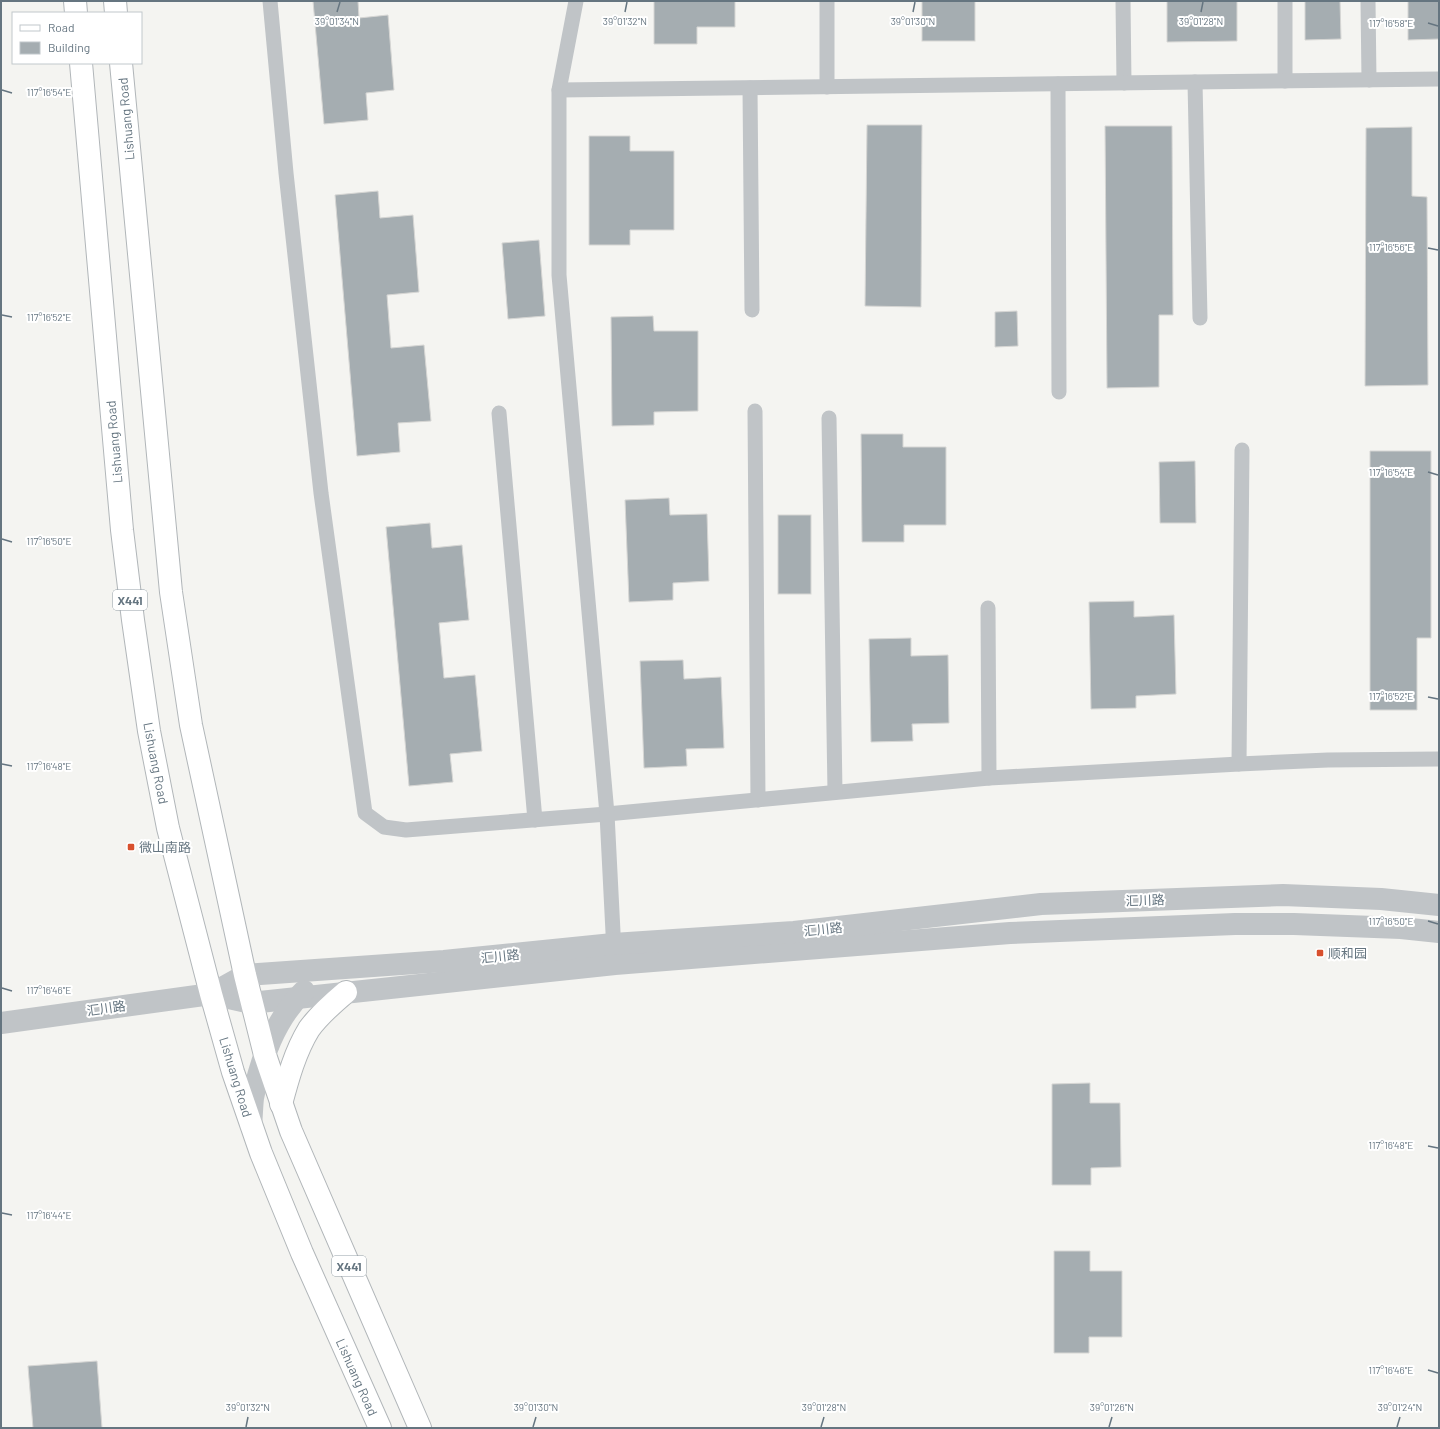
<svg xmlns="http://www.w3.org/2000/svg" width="1440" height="1429" viewBox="0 0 1440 1429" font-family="Barlow,'Noto Sans SC',sans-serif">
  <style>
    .building { fill: #a5adb1; stroke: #d6d6d4 }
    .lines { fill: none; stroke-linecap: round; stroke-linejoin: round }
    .primary-casing { stroke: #b1b6b9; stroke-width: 24 }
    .service { stroke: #c0c4c7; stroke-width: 15 }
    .tertiary { stroke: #c0c4c7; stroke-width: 22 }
    .primary { stroke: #fff; stroke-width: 22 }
    .ticks { fill: none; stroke: #657580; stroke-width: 1.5 }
    .poi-dot { fill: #d8502e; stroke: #fff; stroke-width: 1.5 }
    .labels { text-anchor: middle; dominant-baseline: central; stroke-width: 4; stroke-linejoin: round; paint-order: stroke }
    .shield { fill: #fff; stroke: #939ea6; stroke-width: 1 }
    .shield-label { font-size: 12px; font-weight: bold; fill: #657580 }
    .street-label { font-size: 13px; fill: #657580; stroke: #fff }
    .poi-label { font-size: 13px; fill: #657580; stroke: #fff; text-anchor: start }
    .ticks-label { font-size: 10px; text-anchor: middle; fill: #657580; stroke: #fff; stroke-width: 4; stroke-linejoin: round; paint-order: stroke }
  </style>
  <rect width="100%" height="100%" fill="#f4f4f1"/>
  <g class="building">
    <path d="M313,1H358L359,18L388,15L394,90L366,93L368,120L324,124Z"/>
    <path d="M654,1H735V27H697V44H654Z"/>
    <rect x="922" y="1" width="53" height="40"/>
    <path d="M1167,1H1237V41L1167,42Z"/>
    <path d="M1305,1H1340L1341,39L1305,40Z"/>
    <path d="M1408,1H1439V39L1408,40Z"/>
    <path d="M867,125H922L921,307L865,306Z"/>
    <path d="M1105,126H1172L1173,315H1159V387L1107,388Z"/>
    <path d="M1412,127V196L1427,197L1428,385L1365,386L1366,128Z"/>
    <path d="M589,136H630V151H674V230H630V245H589Z"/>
    <path d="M378,191L380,218L413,215L419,292L387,295L391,348L424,345L431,421L398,423L400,452L357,456L335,195Z"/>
    <path d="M539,240L545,316L508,319L502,243Z"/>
    <path d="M1017,311L1018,346L995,347V312Z"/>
    <path d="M653,316L654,331H698V411L654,412V425L612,426L611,317Z"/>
    <path d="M861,434H903V447H946V525H904V542H862Z"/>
    <path d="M1370,451H1431V638H1417V710H1370Z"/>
    <path d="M1195,461L1196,523H1160L1159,462Z"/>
    <path d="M669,498L670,515L707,514L709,581L673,583V600L629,602L625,500Z"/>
    <rect x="778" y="515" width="33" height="79"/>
    <path d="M430,523L432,548L462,545L469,620L439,623L444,678L475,675L482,751L450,754L453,782L409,786L386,527Z"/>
    <path d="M1134,601V617L1174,615L1176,694L1136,696V708L1091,709L1089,602Z"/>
    <path d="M911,638V656L948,655L949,723L912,724L913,741L871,742L869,639Z"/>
    <path d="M683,660L684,679L721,677L724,748L686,749L687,766L644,768L640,661Z"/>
    <path d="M1090,1083V1103H1120L1121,1167L1091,1168V1185H1052V1084Z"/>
    <path d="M1054,1251H1090V1271H1122V1337H1089V1353H1054Z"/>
    <path d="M97,1361L102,1428H33L28,1366Z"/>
  </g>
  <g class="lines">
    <defs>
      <g id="primary">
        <path d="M75,1L76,13"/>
        <path d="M115,1L116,13"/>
        <path d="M81,63L122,530L133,620L149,731L168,828L211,994L233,1072L261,1153L302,1253L380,1428"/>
        <path d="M121,63L171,592L191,725L245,975L265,1055L291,1131L420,1428"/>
        <path d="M281,1104C288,1078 295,1052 309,1029C319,1015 333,1003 346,992"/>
      </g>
    </defs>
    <use href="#primary" class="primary-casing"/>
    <g class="service">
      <path d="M270,1L286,173L321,493L365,813L384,827L406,830L607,814L989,778L1239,764L1328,760L1439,759"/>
      <path d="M576,1L559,90V275L607,814L614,952"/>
      <path d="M827,1V87"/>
      <path d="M1123,1L1124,83"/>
      <path d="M1285,1V81"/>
      <path d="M1368,1L1369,80"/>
      <path d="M1195,82L1200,318"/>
      <path d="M1058,84L1059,392"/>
      <path d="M750,88L752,310"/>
      <path d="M559,90L1439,79"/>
      <path d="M755,411L758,800"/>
      <path d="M499,413L535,820"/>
      <path d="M829,418L835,792"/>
      <path d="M988,608L989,778"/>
      <path d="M1239,764L1242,450"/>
    </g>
    <g class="tertiary">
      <path d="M211,994L251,1003L615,964L1010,933L1235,924H1294L1401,928L1439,932"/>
      <path d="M1,1023L211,994L245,975L444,961L613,944L794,932L1041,904L1283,895L1381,899L1439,905"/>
      <path d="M251,1125C252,1116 252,1107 253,1098C260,1060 276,1018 304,991"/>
    </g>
    <use href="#primary" class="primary"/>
  </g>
  <path class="ticks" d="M337,12L340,2M625,12L627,2M913,12L915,2M1201,12L1203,2M1428,23L1438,26M2,90L12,93M1428,248L1438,250M2,315L12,317M1428,472L1438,475M2,539L12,542M1428,697L1438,699M2,764L12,766M1428,921L1438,924M2,988L12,991M1428,1146L1438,1148M2,1213L12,1215M1428,1370L1438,1373M246,1427L248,1417M533,1427L536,1417M821,1427L824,1417M1109,1427L1112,1417M1397,1427L1400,1417"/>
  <g class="poi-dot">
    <rect x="127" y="843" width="8" height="8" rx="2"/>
    <rect x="1316" y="949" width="8" height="8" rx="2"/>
  </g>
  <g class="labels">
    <g class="shield">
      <rect x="113" y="590" width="34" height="20" rx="3"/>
      <rect x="332" y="1256" width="34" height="20" rx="3"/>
    </g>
    <g class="shield-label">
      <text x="130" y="600">X441</text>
      <text x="349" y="1266">X441</text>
    </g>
    <g class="street-label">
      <text transform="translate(126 119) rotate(-95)">Lishuang Road</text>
      <text transform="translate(114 442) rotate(-95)">Lishuang Road</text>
      <text transform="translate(156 763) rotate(79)">Lishuang Road</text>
      <text transform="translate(1145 900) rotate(-2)">汇川路</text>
      <text transform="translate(823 929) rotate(-6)">汇川路</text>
      <text transform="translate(500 956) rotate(-6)">汇川路</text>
      <text transform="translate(106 1008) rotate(-8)">汇川路</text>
      <text transform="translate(236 1077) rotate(73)">Lishuang Road</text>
      <text transform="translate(357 1377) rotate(66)">Lishuang Road</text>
    </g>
    <g class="poi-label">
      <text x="139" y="847">微山南路</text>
      <text x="1328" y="953">顺和园</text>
    </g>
  </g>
  <g class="ticks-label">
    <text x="337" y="25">39°01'34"N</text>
    <text x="625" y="25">39°01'32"N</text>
    <text x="913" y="25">39°01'30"N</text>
    <text x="1201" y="25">39°01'28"N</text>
    <text x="1391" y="27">117°16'58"E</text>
    <text x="49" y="96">117°16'54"E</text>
    <text x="1391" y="251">117°16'56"E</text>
    <text x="49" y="321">117°16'52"E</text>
    <text x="1391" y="476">117°16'54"E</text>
    <text x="49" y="545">117°16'50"E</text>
    <text x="1391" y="700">117°16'52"E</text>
    <text x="49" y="770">117°16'48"E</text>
    <text x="1391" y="925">117°16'50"E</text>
    <text x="49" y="994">117°16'46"E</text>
    <text x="1391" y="1149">117°16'48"E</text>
    <text x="49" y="1219">117°16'44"E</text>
    <text x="1391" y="1374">117°16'46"E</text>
    <text x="248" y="1411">39°01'32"N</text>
    <text x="536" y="1411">39°01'30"N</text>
    <text x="824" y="1411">39°01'28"N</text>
    <text x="1112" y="1411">39°01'26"N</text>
    <text x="1400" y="1411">39°01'24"N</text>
  </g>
  <rect width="1440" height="1429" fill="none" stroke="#657580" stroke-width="4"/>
  <rect x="12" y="12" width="130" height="52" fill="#ffffff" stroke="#c1c8cc"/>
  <rect x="20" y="25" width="20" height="6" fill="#ffffff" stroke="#c1c8cc"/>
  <text x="48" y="32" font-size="12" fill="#657580">Road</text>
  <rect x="20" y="42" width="20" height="12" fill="#a5adb1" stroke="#c1c8cc"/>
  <text x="48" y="52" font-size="12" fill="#657580">Building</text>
</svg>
